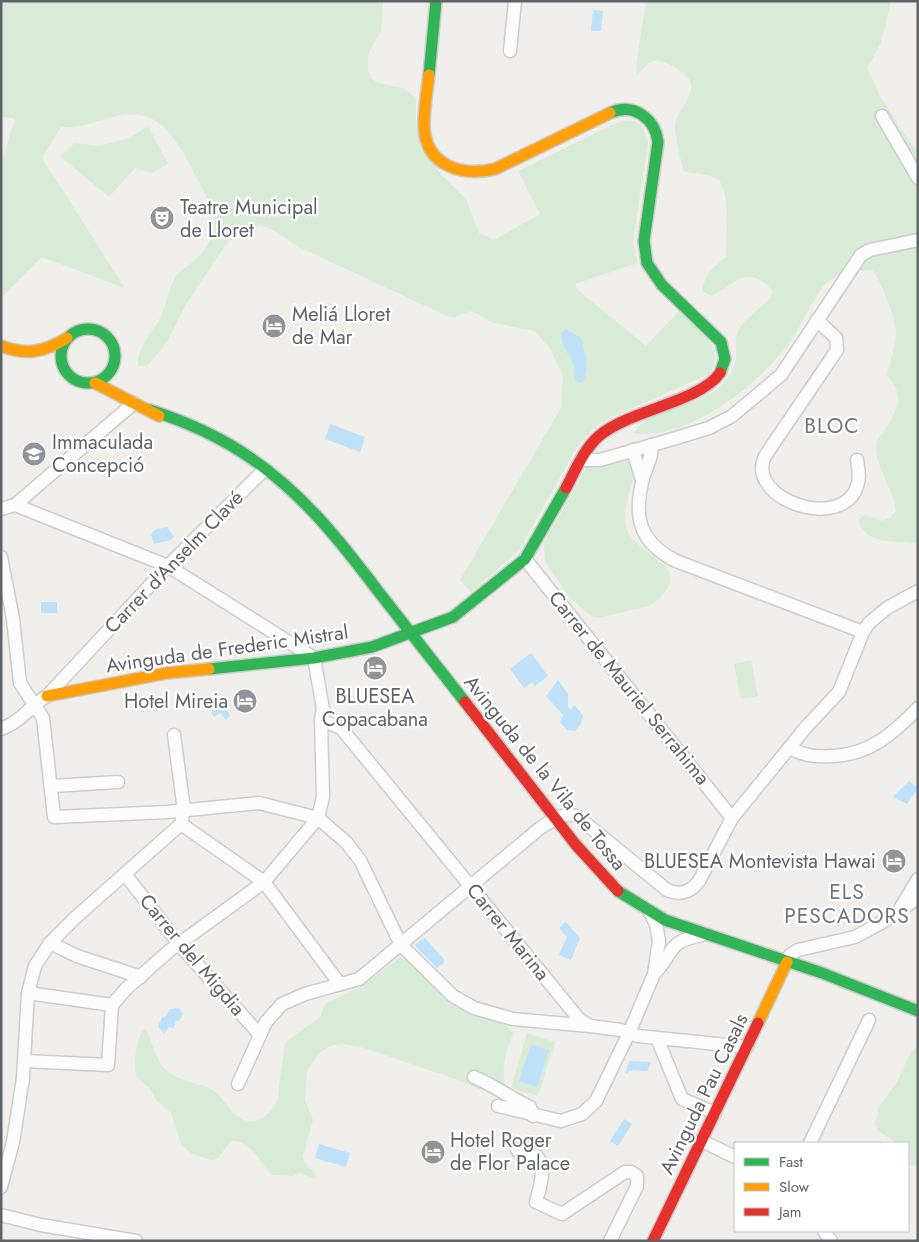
<svg xmlns="http://www.w3.org/2000/svg" width="919" height="1242" viewBox="0 0 919 1242" font-family="Jost,sans-serif">
  <style>
    .green { fill: #d8ebd6 }
    .water { fill: #bfe0f9 }
    .lines { fill: none; stroke-linecap: round; stroke-linejoin: round }
    .street-casing { stroke: #cbcccc; stroke-width: 15 }
    .fast-casing { stroke: #cacacb; stroke-width: 14 }
    .slow-casing { stroke: #cacacb; stroke-width: 14 }
    .jam-casing { stroke: #cacacb; stroke-width: 14 }
    .street { stroke: #fdfcfc; stroke-width: 12 }
    .fast { stroke: #30b455; stroke-width: 11 }
    .slow { stroke: #ff9f0a; stroke-width: 11 }
    .jam { stroke: #e5322d; stroke-width: 11 }
    .labels { text-anchor: middle; dominant-baseline: central; stroke-width: 4.5; stroke-linejoin: round; paint-order: stroke }
    .poi-label { font-size: 20px; fill: #5f6368; stroke: #fff; text-anchor: start }
    .street-label { font-size: 20px; fill: #5f6368; stroke: #fff }
    .neighbourhood-label { font-size: 21px; letter-spacing: 1px; fill: #70757a; stroke: #fff }
  </style>
  <rect width="100%" height="100%" fill="#efeeea"/>
  <g class="green">
    <path d="M1,1H383L381,31L368,54V71L371,78L378,83L403,88L416,98V126L427,154L442,175L466,199L479,233L494,240L540,214L518,171L618,122C636,117 645,125 648,143L633,242L638,263L575,284L578,290L646,346L679,311C697,330 728,346 709,374L601,422C589,433 576,444 570,460L519,550L471,592L460,580L561,408L563,375L549,347L535,331L494,323L471,311L455,317L447,316L301,248L271,229L260,226L252,228L230,241L224,247L186,304L167,342L147,366H138C137,349 149,336 158,322C166,308 167,291 176,276C182,269 190,265 196,259C231,223 208,202 191,167C183,151 168,125 150,118C120,105 91,131 61,127L42,158L125,288L42,257L1,298V165L15,118L1,117Z"/>
    <path d="M646,1H891L881,43L867,68L880,96L918,154V544C897,540 865,546 858,520L865,515L882,521L890,518L896,511C893,489 877,469 876,448C875,441 881,436 884,431C897,408 907,398 887,376C889,363 895,350 896,337C898,323 881,282 873,270C859,270 841,274 829,281C819,287 802,324 794,336C765,380 690,442 634,433C651,405 693,409 717,389C726,381 735,370 736,357C737,348 734,339 738,331C745,318 761,308 771,298L772,290C745,263 737,284 712,296L703,292C702,278 714,265 726,257C726,240 731,190 718,180C709,173 694,174 684,171C681,163 674,131 675,125C677,107 704,90 684,74C675,66 667,63 656,60L649,63L637,75L636,65Z"/>
    <path d="M148,126L168,164L152,173L135,168L109,197L60,156L75,143L99,146L130,138Z"/>
    <path d="M621,460L630,461C642,483 615,505 629,534C637,550 670,562 670,577C671,589 659,601 648,606L599,618L591,616L571,599L545,562L544,543L588,465Z"/>
    <path d="M751,660L758,696L741,699L734,664Z"/>
    <path d="M403,955L441,992L502,1022L513,1032C512,1039 509,1043 507,1050C501,1069 503,1086 512,1103L458,1080L364,1048L344,1044L330,1046L318,1054L307,1071L305,1100L313,1120L303,1156L304,1162L314,1172L316,1179L299,1173L293,1176L273,1175C259,1163 253,1140 231,1141L218,1158L212,1160L191,1154L181,1144L171,1113L156,1100L150,1089L136,1076C134,1061 135,1040 145,1028C152,1040 156,1061 165,1069C181,1083 194,1081 211,1089C226,1097 229,1117 248,1121C265,1124 282,1101 279,1086L285,1043L320,1017L325,1004L362,986Z"/>
    <path d="M527,1033L555,1042L538,1096L511,1088Z"/>
    <path d="M918,1045V1166L908,1165V1143H896L877,1130L875,1123L879,1107L897,1082L911,1052Z"/>
  </g>
  <g class="water">
    <path d="M593,10L603,11L601,31H591Z"/>
    <path d="M566,329L581,338C585,354 591,369 582,383L574,380C576,365 572,361 565,349C562,345 562,338 561,333Z"/>
    <path d="M330,424L365,437L360,452L325,439Z"/>
    <path d="M167,527L174,537L171,540L154,544L151,535L154,530Z"/>
    <rect x="41" y="602" width="16" height="11"/>
    <path d="M531,653L548,676L535,686L532,682L524,688L510,669Z"/>
    <path d="M558,680L568,694V708L572,709L574,705L583,715L581,724L575,731L567,730L560,722L563,715L546,696Z"/>
    <path d="M221,698L226,700L225,707L230,716L226,720L220,713L214,717L211,713L215,701Z"/>
    <path d="M909,781L918,788L907,804L893,797Z"/>
    <path d="M566,922L580,938L571,960L559,955L567,937L559,928Z"/>
    <path d="M425,938L444,959V963L437,968L417,948L415,944Z"/>
    <path d="M179,1008L183,1014L179,1021H176L174,1028L169,1027L164,1034L158,1026L162,1017L166,1016L170,1009Z"/>
    <path d="M531,1044L549,1050L537,1087L519,1081Z"/>
    <path d="M629,1061L651,1062L647,1071L632,1070L625,1074Z"/>
    <path d="M624,1119L632,1124L618,1146L610,1141Z"/>
    <path d="M319,1144L350,1153L346,1167L315,1158Z"/>
  </g>
  <g class="lines">
    <defs>
      <g id="street">
        <path d="M510,51L515,1"/>
        <path d="M882,116L918,178"/>
        <path d="M817,320L836,338L837,350L765,456C744,500 846,534 858,483C860,476 858,467 857,460"/>
        <path d="M651,445C653,457 646,467 643,479C633,517 639,542 676,561L863,632"/>
        <path d="M633,450L642,480"/>
        <path d="M581,460H600L666,441L709,428L732,416L781,375L861,255L870,250L918,240"/>
        <path d="M15,505L134,403"/>
        <path d="M1,509L15,505L168,566L314,658L323,709L321,720L323,797L318,818L264,882L169,951L126,989L112,1005L108,1065L24,1061"/>
        <path d="M1,557L13,619L20,683L43,718L54,817L168,812L259,803L318,818L346,842L360,860L401,945L453,996L474,1008L513,1019L590,1026"/>
        <path d="M525,559L732,818"/>
        <path d="M321,720L341,728L579,1019L590,1026L621,1030L638,1036L747,1047"/>
        <path d="M1,729C22,721 29,707 47,696L168,566L261,473"/>
        <path d="M790,748C804,756 816,757 832,756C869,755 893,734 918,708"/>
        <path d="M52,786L118,782"/>
        <path d="M181,824L264,882L339,983"/>
        <path d="M125,874L179,944L260,1035"/>
        <path d="M901,907L918,879"/>
        <path d="M50,943L77,956L141,977"/>
        <path d="M787,962L790,955L798,950L855,937L881,923L918,898"/>
        <path d="M657,971C676,948 668,942 702,935"/>
        <path d="M28,993L112,1005"/>
        <path d="M657,1038L682,1099L715,1113"/>
        <path d="M474,1077C494,1085 510,1098 530,1107L533,1116"/>
        <path d="M238,1084L266,1022L282,1004L305,994L359,979L539,829C551,821 565,810 578,817L667,890C680,896 691,892 699,881L732,818L807,726L839,692L863,632L869,623L887,608L918,591"/>
        <path d="M498,1106L561,1121L582,1114L596,1101L629,1033L654,974L659,941L656,924L650,913"/>
        <path d="M702,1141L735,1157"/>
        <path d="M810,1143L869,1020"/>
        <path d="M517,1150C552,1151 542,1180 536,1202L562,1214L625,1172H631L637,1176V1186L610,1241"/>
        <path d="M1,1187L13,1142L23,1078L28,993L35,966L50,943L76,917L181,824L184,810L174,735"/>
        <path d="M1,1215L41,1225L136,1241"/>
        <path d="M824,1231L831,1241"/>
      </g>
      <g id="fast">
        <path d="M429,75L436,1"/>
        <path d="M610,113C634,102 655,119 658,142L644,241L647,263L662,285L721,342L725,359L720,373"/>
        <circle cx="88" cy="356" r="27"/>
        <path d="M150,410C187,422 221,437 252,459C303,494 341,542 378,591C407,628 436,665 465,702"/>
        <path d="M209,669L314,658L372,647L453,617L525,559L566,488"/>
        <path d="M618,891L665,920L822,973L918,1011"/>
      </g>
      <g id="slow">
        <path d="M429,75C427,91 424,109 424,125C425,166 462,177 495,169L610,113"/>
        <path d="M1,346C27,356 44,352 67,338"/>
        <path d="M95,383L159,416"/>
        <path d="M47,696L167,673L209,669"/>
        <path d="M758,1023L787,962"/>
      </g>
      <g id="jam">
        <path d="M566,488C575,471 584,449 599,436C629,410 700,402 720,373"/>
        <path d="M465,702L576,845L618,891"/>
        <path d="M653,1241L758,1023"/>
      </g>
    </defs>
    <use href="#street" class="street-casing"/>
    <use href="#fast" class="fast-casing"/>
    <use href="#slow" class="slow-casing"/>
    <use href="#jam" class="jam-casing"/>
    <use href="#street" class="street"/>
    <use href="#fast" class="fast"/>
    <use href="#slow" class="slow"/>
    <use href="#jam" class="jam"/>
  </g>
  <defs>
    <symbol id="theatre-disc" viewBox="-11 -11 22 22"><circle r="9.5" fill="#919496" stroke="#fff"/><path d="M-5-5.5Q0-4 5-5.5V0Q5 5 0 6Q-5 5-5 0ZM-3.3-2.5H-1v1.5H-3.3ZM1-2.5H3.3v1.5H1ZM-2.8 1Q0 5.5 2.8 1Z" fill="#fff"/></symbol>
    <symbol id="hotel-disc" viewBox="-11 -11 22 22"><circle r="9.5" fill="#919496" stroke="#fff"/><path d="M-6-4.5h1.5V1H6V5H4.5V3h-9V5H-6ZM-4 0a1.8 1.8 0 1 1 3.6 0ZM.5 0V-2.5h3Q6-2.5 6 0Z" fill="#fff"/></symbol>
    <symbol id="school-disc" viewBox="-11 -11 22 22"><circle r="9.5" fill="#919496" stroke="#fff"/><path d="M0-5L7-2L0 1L-7-2ZM-4 1L0 2.5L4 1V4Q0 6-4 4Z" fill="#fff"/></symbol>
  </defs>
  <g fill-rule="evenodd">
    <use href="#theatre-disc" x="148" y="204" width="28" height="28"/>
    <use href="#hotel-disc" x="260" y="312" width="28" height="28"/>
    <use href="#school-disc" x="20" y="440" width="28" height="28"/>
    <use href="#hotel-disc" x="361" y="654" width="28" height="28"/>
    <use href="#hotel-disc" x="231" y="687" width="28" height="28"/>
    <use href="#hotel-disc" x="880" y="847" width="28" height="28"/>
    <use href="#hotel-disc" x="419" y="1138" width="28" height="28"/>
  </g>
  <g class="labels">
    <g class="poi-label">
      <text x="180" y="207">Teatre Municipal<tspan x="180" dy="23">de Lloret</tspan></text>
      <text x="292" y="314">Meliá Lloret<tspan x="292" dy="23">de Mar</tspan></text>
      <text x="52" y="442">Immaculada<tspan x="52" dy="23">Concepció</tspan></text>
      <text x="375" y="696" text-anchor="middle">BLUESEA<tspan x="375" dy="23">Copacabana</tspan></text>
      <text x="228" y="701" text-anchor="end">Hotel Mireia</text>
      <text x="876" y="861" text-anchor="end">BLUESEA Montevista Hawai</text>
      <text x="450" y="1140">Hotel Roger<tspan x="450" dy="23">de Flor Palace</tspan></text>
    </g>
    <g class="street-label">
      <text transform="translate(174 562) rotate(-46)">Carrer d'Anselm Clavé</text>
      <text transform="translate(227 649) rotate(-8)">Avinguda de Frederic Mistral</text>
      <text transform="translate(629 688) rotate(51)">Carrer de Mauriel Serrahima</text>
      <text transform="translate(545 773) rotate(51)">Avinguda de la Vila de Tossa</text>
      <text transform="translate(508 932) rotate(51)">Carrer Marina</text>
      <text transform="translate(192 955) rotate(50)">Carrer del Migdia</text>
      <text transform="translate(704 1094) rotate(-64)">Avinguda Pau Casals</text>
    </g>
    <g class="neighbourhood-label">
      <text x="832" y="426">BLOC</text>
      <text x="847" y="892">ELS<tspan x="847" dy="24">PESCADORS</tspan></text>
    </g>
  </g>
  <rect width="919" height="1242" fill="none" stroke="#5f6368" stroke-width="5"/>
  <rect x="734" y="1142" width="175" height="90" fill="#ffffff" stroke="#bfc1c3"/>
  <rect x="744" y="1158" width="25" height="8" fill="#30b455" stroke="#bfc1c3"/>
  <text x="779" y="1167" font-size="15" fill="#5f6368">Fast</text>
  <rect x="744" y="1183" width="25" height="8" fill="#ff9f0a" stroke="#bfc1c3"/>
  <text x="779" y="1192" font-size="15" fill="#5f6368">Slow</text>
  <rect x="744" y="1208" width="25" height="8" fill="#e5322d" stroke="#bfc1c3"/>
  <text x="779" y="1217" font-size="15" fill="#5f6368">Jam</text>
</svg>
